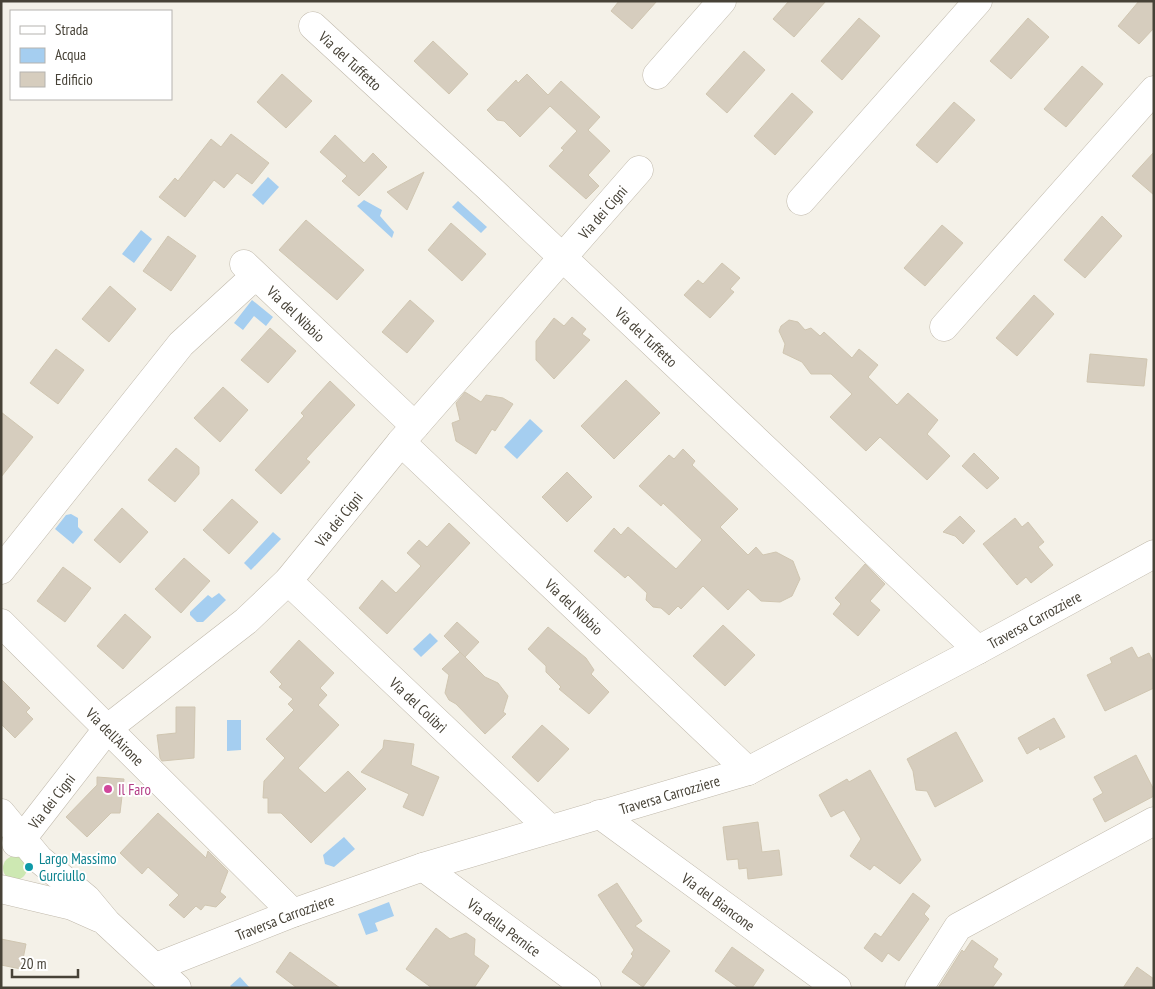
<svg xmlns="http://www.w3.org/2000/svg" width="1155" height="989" viewBox="0 0 1155 989" font-family="'PT Sans Narrow',sans-serif">
  <style>
    .green { fill: #cde8b2 }
    .water { fill: #a5cef0 }
    .building { fill: #d6cdbe; stroke: #d0c6b1 }
    .lines { fill: none; stroke-linecap: round; stroke-linejoin: round }
    .minor-casing { stroke: #c0b9ab; stroke-width: 29 }
    .minor { stroke: #fff; stroke-width: 28 }
    .hotel-dot { fill: #d1479c; stroke: #fff; stroke-width: 2 }
    .culture-dot { fill: #0f9aa8; stroke: #fff; stroke-width: 2 }
    .labels { text-anchor: middle; dominant-baseline: central; stroke-width: 4; stroke-linejoin: round; paint-order: stroke }
    .street-label { font-size: 15px; fill: #474237; stroke: #fff }
    .hotel-label { font-size: 15px; fill: #b23c85; stroke: #fff; text-anchor: start }
    .culture-label { font-size: 15px; fill: #0d838f; stroke: #fff; text-anchor: start }
  </style>
  <rect width="100%" height="100%" fill="#f4f1e8"/>
  <circle class="green" cx="15" cy="868" r="12"/>
  <g class="water">
    <path d="M268,177L279,187L263,205L252,195Z"/>
    <path d="M364,200L382,210L380,216L394,232L392,238L357,206Z"/>
    <path d="M458,201L487,227L481,233L452,207Z"/>
    <path d="M141,230L152,239L134,263L122,254Z"/>
    <path d="M252,300L273,317L266,326L254,316L243,330L234,323Z"/>
    <path d="M530,419L543,431L517,459L504,447Z"/>
    <path d="M71,514L78,518V527L83,532L73,544L55,529L66,515Z"/>
    <path d="M273,532L281,539L251,570L244,563Z"/>
    <path d="M219,593L226,600L203,622H197L190,615V612L208,595L212,598Z"/>
    <path d="M430,633L438,641L421,657L413,649Z"/>
    <path d="M227,720H241V750L227,751Z"/>
    <path d="M344,837L355,849L334,867L325,864L323,855Z"/>
    <path d="M389,902L394,916L375,923L378,931L366,935L358,914Z"/>
    <path d="M240,977L250,988H232L230,986Z"/>
  </g>
  <g class="building">
    <path d="M619,1H657L632,29L611,11Z"/>
    <path d="M789,1H826L794,37L773,19Z"/>
    <path d="M1139,1H1154V28L1139,44L1118,26Z"/>
    <path d="M859,18L880,36L842,80L821,61Z"/>
    <path d="M1028,18L1049,37L1011,79L990,61Z"/>
    <path d="M433,41L468,74L449,94L414,61Z"/>
    <path d="M744,51L765,70L727,113L706,94Z"/>
    <path d="M1082,66L1103,84L1066,127L1044,109Z"/>
    <path d="M282,74L312,101L286,128L257,102Z"/>
    <path d="M527,74L548,95L561,81L600,117L588,130L610,151L588,175L599,186L586,199L549,166L564,150L561,148L577,131L550,106L520,137L504,121L497,120L487,110L516,80L518,83Z"/>
    <path d="M792,93L813,112L775,155L754,136Z"/>
    <path d="M954,102L975,120L937,163L916,145Z"/>
    <path d="M231,134L269,163L252,184L237,173L224,188L214,180L185,217L159,197L175,178L178,181L211,139L221,147Z"/>
    <path d="M335,135L364,163L373,153L387,167L359,196L342,181L347,176L320,152Z"/>
    <path d="M1154,152V195L1132,176Z"/>
    <path d="M424,172L407,210L387,192Z"/>
    <path d="M1102,216L1122,236L1085,278L1064,260Z"/>
    <path d="M306,220L364,270L337,300L279,250Z"/>
    <path d="M451,223L486,254L462,281L428,250Z"/>
    <path d="M942,225L963,243L925,286L904,268Z"/>
    <path d="M168,236L196,256L171,291L143,271Z"/>
    <path d="M722,263L740,278L730,289L734,292L710,318L684,295L698,280L703,284Z"/>
    <path d="M110,286L136,309L109,342L82,319Z"/>
    <path d="M1034,295L1054,314L1017,356L996,338Z"/>
    <path d="M410,300L434,321L407,353L382,332Z"/>
    <path d="M572,317L586,329L582,334L590,340L554,379L536,360V341L554,318L564,326Z"/>
    <path d="M789,320L798,322L805,330L811,328L820,336L824,332L852,358L859,349L878,365L868,377L897,405L908,393L938,420L927,434L950,456L927,480L880,437L866,451L830,417L852,394L831,374H811L802,362L783,353L785,344L779,331L781,326Z"/>
    <path d="M270,328L296,351L268,383L241,360Z"/>
    <path d="M56,349L84,370L58,404L30,383Z"/>
    <path d="M1090,354L1147,359L1144,386L1087,382Z"/>
    <path d="M626,380L660,413L614,459L581,426Z"/>
    <path d="M330,381L355,405L306,459L310,462L281,494L255,470L304,416L301,413Z"/>
    <path d="M223,387L248,410L220,442L194,418Z"/>
    <path d="M465,392L481,402L486,395L503,398L513,404L495,431L492,429L476,454L456,441L452,423L460,420L456,403Z"/>
    <path d="M1,412L33,437L1,477Z"/>
    <path d="M176,448L199,467V474L175,502L148,480Z"/>
    <path d="M683,449L695,461L692,465L738,509L720,527L748,555L756,547L763,555L776,552L793,561L800,579L792,596L780,602L761,601L748,589L728,610L703,586L681,609L678,606L669,615L661,608L653,607L646,600L647,593L628,575L625,578L594,551L614,528L621,535L628,527L676,569L702,540L663,503L661,506L639,486L669,455L674,459Z"/>
    <path d="M974,453L999,478L987,489L962,466Z"/>
    <path d="M567,472L592,497L567,522L542,497Z"/>
    <path d="M232,499L258,522L229,554L203,530Z"/>
    <path d="M122,508L148,532L120,563L94,540Z"/>
    <path d="M960,516L975,531L963,544L955,536L943,532Z"/>
    <path d="M1015,518L1022,527L1028,522L1044,542L1038,547L1053,565L1031,583L1026,577L1017,585L983,544Z"/>
    <path d="M449,523L470,543L387,634L359,608L382,580L396,593L421,566L407,553L419,540L427,547Z"/>
    <path d="M184,558L210,581L181,613L155,589Z"/>
    <path d="M865,564L885,584L870,601L880,610L858,636L833,614L841,604L835,598Z"/>
    <path d="M63,567L91,588L65,622L37,601Z"/>
    <path d="M125,614L151,637L123,669L97,646Z"/>
    <path d="M457,622L479,642L465,657L444,636Z"/>
    <path d="M723,625L755,655L725,686L693,656Z"/>
    <path d="M548,627L586,658L594,670L591,674L609,692L589,714L559,689L561,687L546,672V666L528,649Z"/>
    <path d="M299,640L334,673L320,688L327,695L318,705L339,725L298,768L325,793L348,771L366,789L311,843L281,813H268V798H263L264,781L285,758L266,739L294,710L288,704L293,699L279,687L282,684L270,672Z"/>
    <path d="M1132,647L1138,658L1149,653L1154,663V688L1105,711L1087,675L1112,663L1110,658Z"/>
    <path d="M460,652L485,677L498,683L508,696L503,712L506,714L485,734L456,704L449,700L445,693L449,675L442,669Z"/>
    <path d="M1,679L30,708L26,712L33,719L15,738L1,724Z"/>
    <path d="M176,707H195L194,758L162,761L160,758L157,735L176,733Z"/>
    <path d="M1054,718L1065,737L1040,750L1039,747L1027,754L1018,738Z"/>
    <path d="M542,725L569,749L538,782L512,757Z"/>
    <path d="M956,732L983,781L935,807L927,791L916,790L913,771L907,759Z"/>
    <path d="M384,740L414,744L411,765L439,777L423,816L403,807L409,794L361,772L383,748Z"/>
    <path d="M1136,755L1154,790V796L1105,822L1093,799L1103,793L1094,777Z"/>
    <path d="M870,770L921,860L900,884L874,865L870,870L850,856L861,839L844,810L831,817L819,795L847,779L849,782Z"/>
    <path d="M97,777L124,779L120,813H111L87,837L66,817L97,785Z"/>
    <path d="M158,813L206,858L208,851L228,871L220,892L226,897L216,907L205,905L201,910L196,906L184,918L169,905L179,895L148,867L142,874L120,853Z"/>
    <path d="M758,822L762,852L779,850L782,875L748,879L747,868L739,869L738,859L727,860L723,827Z"/>
    <path d="M617,883L642,921L635,926L670,951L643,987L622,972L633,956L631,954L634,950L598,895Z"/>
    <path d="M913,893L930,906L924,914L929,919L899,961L888,953L882,962L864,948L875,933L881,937Z"/>
    <path d="M436,928L450,939L466,933L475,939L474,955L489,966L474,988H432L406,969Z"/>
    <path d="M1,939L26,944L21,969L1,965Z"/>
    <path d="M972,940L998,959L993,967L1002,974L992,988H938L962,950L964,952Z"/>
    <path d="M732,947L764,970L752,988H739L715,971Z"/>
    <path d="M290,952L340,988H297L276,972Z"/>
    <path d="M1137,967L1154,979V988H1123Z"/>
  </g>
  <g class="lines">
    <defs>
      <g id="minor">
        <path id="s1" d="M313,26L488,187L978,650"/>
        <path d="M657,75L722,1"/>
        <path d="M801,201L978,1"/>
        <path id="s2" d="M244,264L415,426"/>
        <path d="M944,327L1154,90"/>
        <path id="s3" d="M401,442L748,771"/>
        <path d="M1,570L181,344L255,276"/>
        <path id="s4" d="M288,581L549,828"/>
        <path id="s5" d="M1,623L293,913"/>
        <path d="M1,813L39,859L87,899L107,923L177,988"/>
        <path id="s6" d="M599,814L837,988"/>
        <path id="s7" d="M16,843L28,831L108,728L246,621L288,581L401,442L639,170"/>
        <path id="s8" d="M423,867L587,988"/>
        <path d="M1,889L72,906L99,918"/>
        <path id="s9" d="M156,967L293,913L423,867L748,771L978,650L1154,554"/>
        <path d="M919,988L958,927L1154,821"/>
      </g>
    </defs>
    <use href="#minor" class="minor-casing"/>
    <use href="#minor" class="minor"/>
  </g>
  <circle class="hotel-dot" cx="108" cy="789" r="5"/>
  <circle class="culture-dot" cx="29" cy="867" r="5"/>
  <g class="labels">
    <g class="street-label">
      <text stroke="none"><textPath href="#s1" startOffset="51">Via del Tuffetto</textPath></text>
      <text stroke="none"><textPath href="#s7" startOffset="865">Via dei Cigni</textPath></text>
      <text stroke="none"><textPath href="#s2" startOffset="72">Via del Nibbio</textPath></text>
      <text stroke="none"><textPath href="#s1" startOffset="456">Via del Tuffetto</textPath></text>
      <text stroke="none"><textPath href="#s7" startOffset="460">Via dei Cigni</textPath></text>
      <text stroke="none"><textPath href="#s3" startOffset="239">Via del Nibbio</textPath></text>
      <text stroke="none"><textPath href="#s9" startOffset="948">Traversa Carrozziere</textPath></text>
      <text stroke="none"><textPath href="#s4" startOffset="180">Via del Colibrì</textPath></text>
      <text stroke="none"><textPath href="#s5" startOffset="161">Via dell'Airone</textPath></text>
      <text stroke="none"><textPath href="#s9" startOffset="542">Traversa Carrozziere</textPath></text>
      <text stroke="none"><textPath href="#s7" startOffset="55">Via dei Cigni</textPath></text>
      <text stroke="none"><textPath href="#s6" startOffset="148">Via del Biancone</textPath></text>
      <text stroke="none"><textPath href="#s9" startOffset="138">Traversa Carrozziere</textPath></text>
      <text stroke="none"><textPath href="#s8" startOffset="101">Via della Pernice</textPath></text>
    </g>
    <g class="hotel-label">
      <text x="118" y="789">Il Faro</text>
    </g>
    <g class="culture-label">
      <text x="39" y="858">Largo Massimo<tspan x="39" dy="17">Gurciullo</tspan></text>
    </g>
  </g>
  <rect width="1155" height="989" fill="none" stroke="#474237" stroke-width="5"/>
  <rect x="10" y="10" width="162" height="90" fill="#ffffff" stroke="#b5b3af"/>
  <rect x="20" y="26" width="25" height="8" fill="#ffffff" stroke="#b5b3af"/>
  <text x="55" y="35" font-size="15" fill="#474237">Strada</text>
  <rect x="20" y="48" width="25" height="15" fill="#a5cef0" stroke="#b5b3af"/>
  <text x="55" y="60" font-size="15" fill="#474237">Acqua</text>
  <rect x="20" y="72" width="25" height="15" fill="#d6cdbe" stroke="#b5b3af"/>
  <text x="55" y="85" font-size="15" fill="#474237">Edificio</text>
  <path d="M12 969v8h66v-8" fill="none" stroke="#474237" stroke-width="2.5"/>
  <text x="20" y="969" font-size="15" fill="#474237" stroke="#ffffff" stroke-width="4" paint-order="stroke">20 m</text>
</svg>
